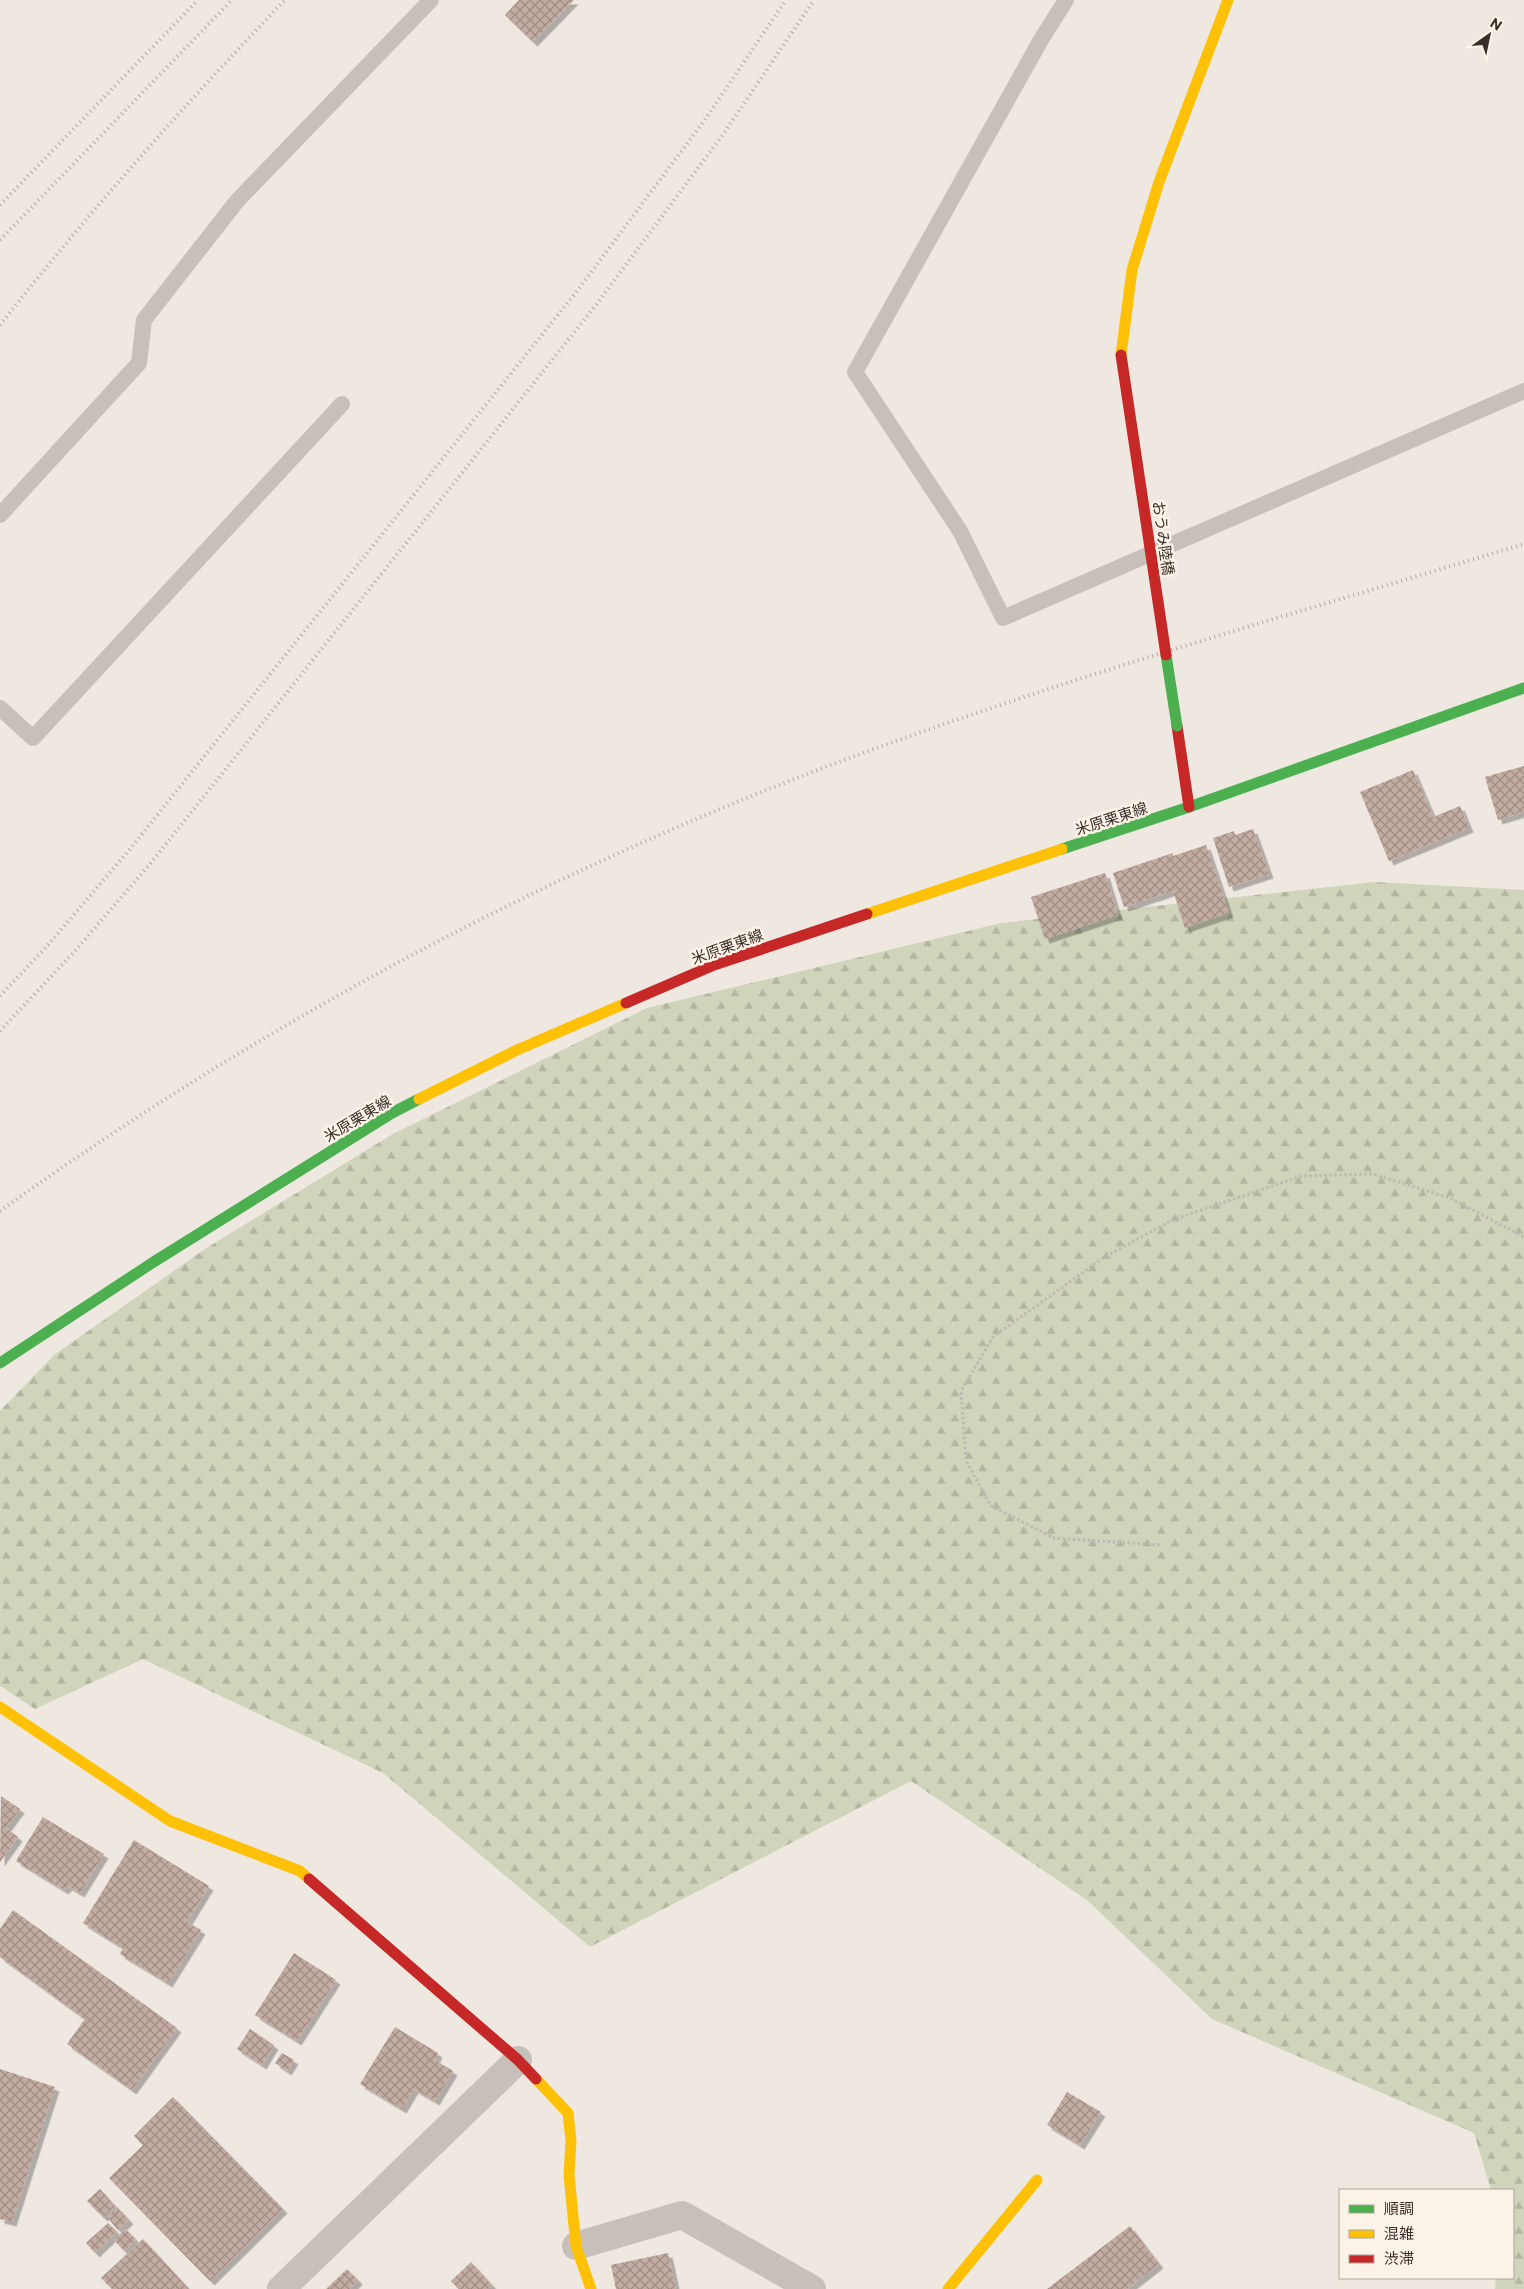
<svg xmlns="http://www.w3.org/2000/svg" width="1524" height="2289" viewBox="0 0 1524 2289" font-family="Commissioner,'Noto Sans JP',sans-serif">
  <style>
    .forest { fill: url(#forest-firs) }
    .building { fill: url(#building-cross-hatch); filter: url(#shadow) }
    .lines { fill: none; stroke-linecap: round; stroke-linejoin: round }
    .path { stroke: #c0b8b2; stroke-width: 3; stroke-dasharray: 2.5 2.5; stroke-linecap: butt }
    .lane { stroke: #c7c0ba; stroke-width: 16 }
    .street { stroke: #c7c0ba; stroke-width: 28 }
    .fast { stroke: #4caf50; stroke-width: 11 }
    .slow { stroke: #ffc107; stroke-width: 11 }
    .jam { stroke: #c62828; stroke-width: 11 }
    .rail { stroke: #afa9a5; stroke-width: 4; stroke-dasharray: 1 4; stroke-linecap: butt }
    .fast-bridge { stroke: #4caf50; stroke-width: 11 }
    .jam-bridge { stroke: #c62828; stroke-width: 11 }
    .labels { text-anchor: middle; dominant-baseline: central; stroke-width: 5; stroke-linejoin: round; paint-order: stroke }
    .street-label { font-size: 15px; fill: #392d28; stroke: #fbf3e8 }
  </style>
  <defs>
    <pattern id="forest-firs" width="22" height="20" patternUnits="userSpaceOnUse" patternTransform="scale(1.25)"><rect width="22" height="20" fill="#cfd4ba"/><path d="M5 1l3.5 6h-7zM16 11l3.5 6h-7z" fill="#b2b6a0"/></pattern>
    <pattern id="building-cross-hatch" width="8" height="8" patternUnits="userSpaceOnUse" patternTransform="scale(1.25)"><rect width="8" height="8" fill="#c3aca2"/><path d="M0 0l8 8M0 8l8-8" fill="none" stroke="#9f8c84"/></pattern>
    <filter id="shadow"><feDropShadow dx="4.5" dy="4.5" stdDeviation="0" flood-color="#0004"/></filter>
  </defs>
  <rect width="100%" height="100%" fill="#eee8e1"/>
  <path class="forest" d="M1375,882L1524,890V2289H1495L1496,2278H1513V2190H1491L1474,2133L1212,2019L1087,1900L911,1781L590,1947L383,1773L143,1659L35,1709L0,1686V1411L54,1355L208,1247L393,1134L647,1008L1001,923Z"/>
  <g class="building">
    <path d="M519,0H574L533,42L505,15Z"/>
    <path d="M1524,766V812L1498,820L1485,777Z"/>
    <path d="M1413,770L1433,817L1460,806L1469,828L1389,861L1360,792Z"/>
    <path d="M1253,829L1269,874L1229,887L1213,838L1234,831L1235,835Z"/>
    <path d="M1206,845L1229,913L1185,928L1173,891L1124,907L1113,873L1173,853V856Z"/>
    <path d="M1105,873L1118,915L1045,939L1031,897Z"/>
    <path d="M1,1796L20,1809L6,1828L18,1837L0,1862Z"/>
    <path d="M43,1817L104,1854L80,1893L68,1886L64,1890L16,1861Z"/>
    <path d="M134,1840L209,1886L187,1922L201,1930L168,1983L120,1954L123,1948L83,1923Z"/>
    <path d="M13,1910L177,2028L132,2090L67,2044L85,2019L0,1957V1929Z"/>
    <path d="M294,1953L336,1980L297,2041L255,2015Z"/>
    <path d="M395,2027L438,2053L435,2060L453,2071L435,2101L414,2089L402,2109L360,2084Z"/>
    <path d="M250,2029L274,2045L262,2065L237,2049Z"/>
    <path d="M282,2053L294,2060L287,2071L275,2063Z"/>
    <path d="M0,2069L55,2087L12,2222L0,2219Z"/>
    <path d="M1067,2092L1101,2112L1080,2145L1047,2125Z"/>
    <path d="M173,2097L283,2209L210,2281L109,2178L143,2145L134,2136Z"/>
    <path d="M100,2189L115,2206L103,2217L87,2201Z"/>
    <path d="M117,2207L129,2220L118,2230L107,2217Z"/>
    <path d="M108,2223L117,2232L95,2253L86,2243Z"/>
    <path d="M1130,2226L1159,2264L1127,2289H1047Z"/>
    <path d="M126,2229L136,2240L124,2251L114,2240Z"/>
    <path d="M143,2239L189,2289H112L101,2278Z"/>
    <path d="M668,2253L676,2289H616L611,2265Z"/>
    <path d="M471,2262L492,2285L488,2289H459L451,2281Z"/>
    <path d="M347,2269L358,2280L350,2289H326Z"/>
  </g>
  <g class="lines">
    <path class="path" d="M1160,1545L1054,1538L991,1506L966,1461L961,1391L993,1337L1103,1258L1172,1220L1302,1176L1373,1174L1450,1198L1524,1237"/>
    <g class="lane">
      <path d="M1066,0L1042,38L855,372L960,531L1003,618L1524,391"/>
      <path d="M0,515L139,363L144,320L237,201L431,0"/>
      <path d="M0,708L33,738L342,404"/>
    </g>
    <g class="street">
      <path d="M576,2246L682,2215L812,2289"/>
      <path d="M281,2289L518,2060"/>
    </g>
    <g class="fast">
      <path d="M1062,849L1189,807L1524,688"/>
      <path d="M0,1363L152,1263L392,1113L419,1099"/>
    </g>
    <g class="slow">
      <path d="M1121,355L1132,270L1159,182L1228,0"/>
      <path d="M867,914L1062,849"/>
      <path d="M419,1099L517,1050L626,1003"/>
      <path d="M0,1707L170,1821L300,1871L309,1879"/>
      <path d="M536,2079L568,2113L571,2141L569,2175L576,2246L591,2289"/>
      <path d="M948,2289L1037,2180"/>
    </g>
    <g class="jam">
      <path d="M1177,726L1189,807"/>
      <path d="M626,1003L714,965L867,914"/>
      <path d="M309,1879L518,2060L536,2079"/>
    </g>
    <g class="rail">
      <path d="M0,205L198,0"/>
      <path d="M0,240L232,0"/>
      <path d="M0,325C89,212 185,104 285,0"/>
      <path d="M0,996L48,945L130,849L577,291L704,121L786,0"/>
      <path d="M0,1031L74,952L150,864L596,305L724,133L814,0"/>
      <path d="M0,1211C233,1044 484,905 749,797C1001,695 1264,623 1524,544"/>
    </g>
    <path class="fast-bridge" d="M1166,655L1177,726"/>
    <path class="jam-bridge" d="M1121,355L1166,655"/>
  </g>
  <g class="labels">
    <g class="street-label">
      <text transform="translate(1164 538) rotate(82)">おうみ陸橋</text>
      <text transform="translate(1111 818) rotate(-18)">米原栗東線</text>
      <text transform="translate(727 946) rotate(-20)">米原栗東線</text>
      <text transform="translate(357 1118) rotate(-31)">米原栗東線</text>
    </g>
  </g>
  <rect x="1339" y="2189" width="175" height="90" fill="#fbf3e8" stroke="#ada49b"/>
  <rect x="1349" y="2205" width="25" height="8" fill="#4caf50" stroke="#ada49b"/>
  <text x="1384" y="2214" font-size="15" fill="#392d28">順調</text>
  <rect x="1349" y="2230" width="25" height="8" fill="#ffc107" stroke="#ada49b"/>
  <text x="1384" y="2239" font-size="15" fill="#392d28">混雑</text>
  <rect x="1349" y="2255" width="25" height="8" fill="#c62828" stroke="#ada49b"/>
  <text x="1384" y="2264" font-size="15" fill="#392d28">渋滞</text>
  <g transform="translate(1489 35) rotate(33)" stroke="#fbf3e8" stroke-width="4" paint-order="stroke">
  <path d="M0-4L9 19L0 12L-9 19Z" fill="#392d28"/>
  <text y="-8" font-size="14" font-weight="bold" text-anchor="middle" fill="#392d28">N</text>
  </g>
</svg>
